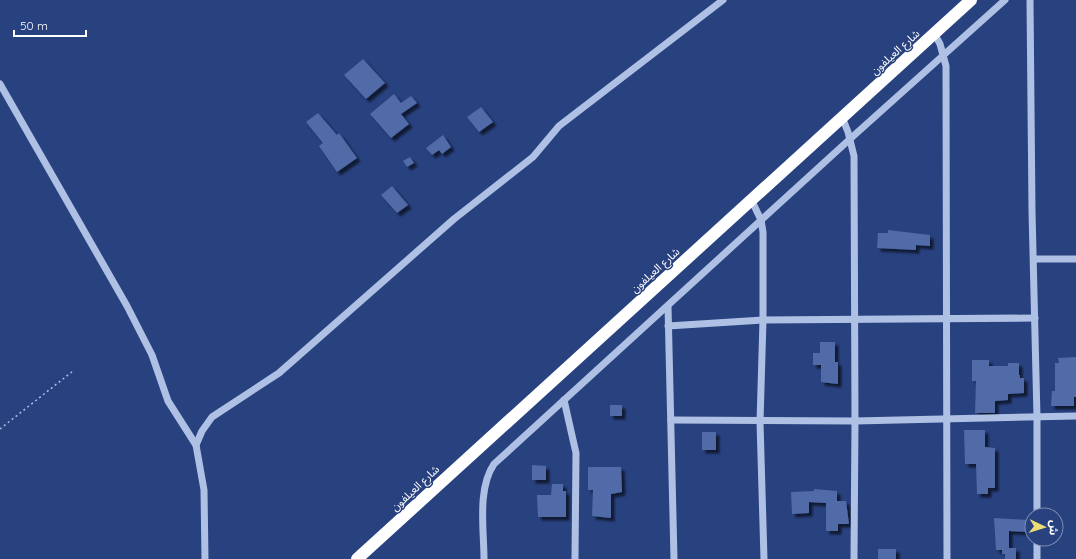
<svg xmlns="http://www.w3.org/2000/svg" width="1076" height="559" viewBox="0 0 1076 559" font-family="Quicksand,'Noto Sans Arabic',sans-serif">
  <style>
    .building { fill: #516aa8; filter: url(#shadow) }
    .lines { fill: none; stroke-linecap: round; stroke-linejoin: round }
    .path { stroke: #afc0e5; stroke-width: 1.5; stroke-dasharray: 2 3; stroke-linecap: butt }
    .minor { stroke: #afc0e5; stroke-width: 7 }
    .highway { stroke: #fff; stroke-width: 12 }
    .labels { text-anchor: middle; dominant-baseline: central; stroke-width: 3; stroke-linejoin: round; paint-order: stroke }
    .street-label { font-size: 11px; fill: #fff; stroke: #28417f }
  </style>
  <defs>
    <filter id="shadow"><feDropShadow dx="3.5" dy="3.5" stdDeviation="1" flood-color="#0009"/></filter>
  </defs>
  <rect width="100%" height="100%" fill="#28417f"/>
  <g class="building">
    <path d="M363,59L385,83L366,99L344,75Z"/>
    <path d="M394,94L401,103L411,96L417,103L401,114L409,124L391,138L370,114Z"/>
    <path d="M481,107L493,122L479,132L467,117Z"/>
    <path d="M318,113L337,135L339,133L357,158L337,172L319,146L323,143L306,122Z"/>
    <path d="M443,135L451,147L442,154L439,150L432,155L426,148Z"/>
    <path d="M410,157L414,163L407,167L403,161Z"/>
    <path d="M392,186L408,205L397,213L381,195Z"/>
    <path d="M888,230L930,235V246L916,245V250L877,248L878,233H888Z"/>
    <path d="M820,342H835V362H838V384L821,382V365H813V353H820Z"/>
    <path d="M1076,357V397H1074V406H1051L1052,391H1055V363H1059L1058,358Z"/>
    <path d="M972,360H989V366H1008V363H1019V375H1020V378H1024V393L1008,394V400L995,401V413H975L976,381H972Z"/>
    <rect x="610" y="405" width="12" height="11"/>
    <path d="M964,430H985V447L995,448V488H988V494H977L976,464H965Z"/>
    <rect x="702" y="432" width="14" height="18"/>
    <path d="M532,465L546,466V480H532Z"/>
    <path d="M588,467H621L622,492L611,494V518L592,516L593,490H588Z"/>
    <path d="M552,484H563V491H566V517H538L537,495H551Z"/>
    <path d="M814,489L837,491V501H846L849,524H838V531H826V503L809,502V513L792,514L791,492L814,491Z"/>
    <path d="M994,518L1030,520L1029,532L1009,531V548H1016V559H1005V554H1002V550H996Z"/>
    <rect x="878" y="549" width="18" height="10"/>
  </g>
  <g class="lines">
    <path class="path" d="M0,429L73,371"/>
    <g class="minor">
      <path d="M1030,0L1032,211L1037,417V515"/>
      <path d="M934,33L940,44L946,66L947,559"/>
      <path d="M0,84L127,306L152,355L168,401L196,445"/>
      <path d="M842,117L848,132L854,156L855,421L854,559"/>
      <path d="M751,199L761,220L763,232V320L760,422L764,559"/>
      <path d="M1034,259H1076"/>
      <path d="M668,306L674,559"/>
      <path d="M668,326L763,320L1035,318"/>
      <path d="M564,400L576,453L575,559"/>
      <path d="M671,420L855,421L1076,416"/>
      <path d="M205,559L204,490L196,445L202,431L212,417L279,373L454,219L533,157L559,126L723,0"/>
      <path d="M484,559C484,530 477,489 494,464L850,139L1005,0"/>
      <path d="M1037,559V539"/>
    </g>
    <path class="highway" d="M357,559L971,0"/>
  </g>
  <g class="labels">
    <g class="street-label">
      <text transform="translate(895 52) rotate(-42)">شارع العيلفون</text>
      <text transform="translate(655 270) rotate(-42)">شارع العيلفون</text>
      <text transform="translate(415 488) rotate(-43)">شارع العيلفون</text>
    </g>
  </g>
  <g transform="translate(1044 527) rotate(94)"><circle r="19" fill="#28417f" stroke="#7e8db2"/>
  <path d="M0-3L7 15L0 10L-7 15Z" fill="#eddc75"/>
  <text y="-6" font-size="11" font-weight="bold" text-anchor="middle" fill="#ffffff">ش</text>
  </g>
  <path d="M14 30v6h72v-6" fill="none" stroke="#ffffff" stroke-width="2"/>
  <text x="20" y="30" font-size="12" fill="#ffffff" stroke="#28417f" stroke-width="3" paint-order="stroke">50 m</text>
</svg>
